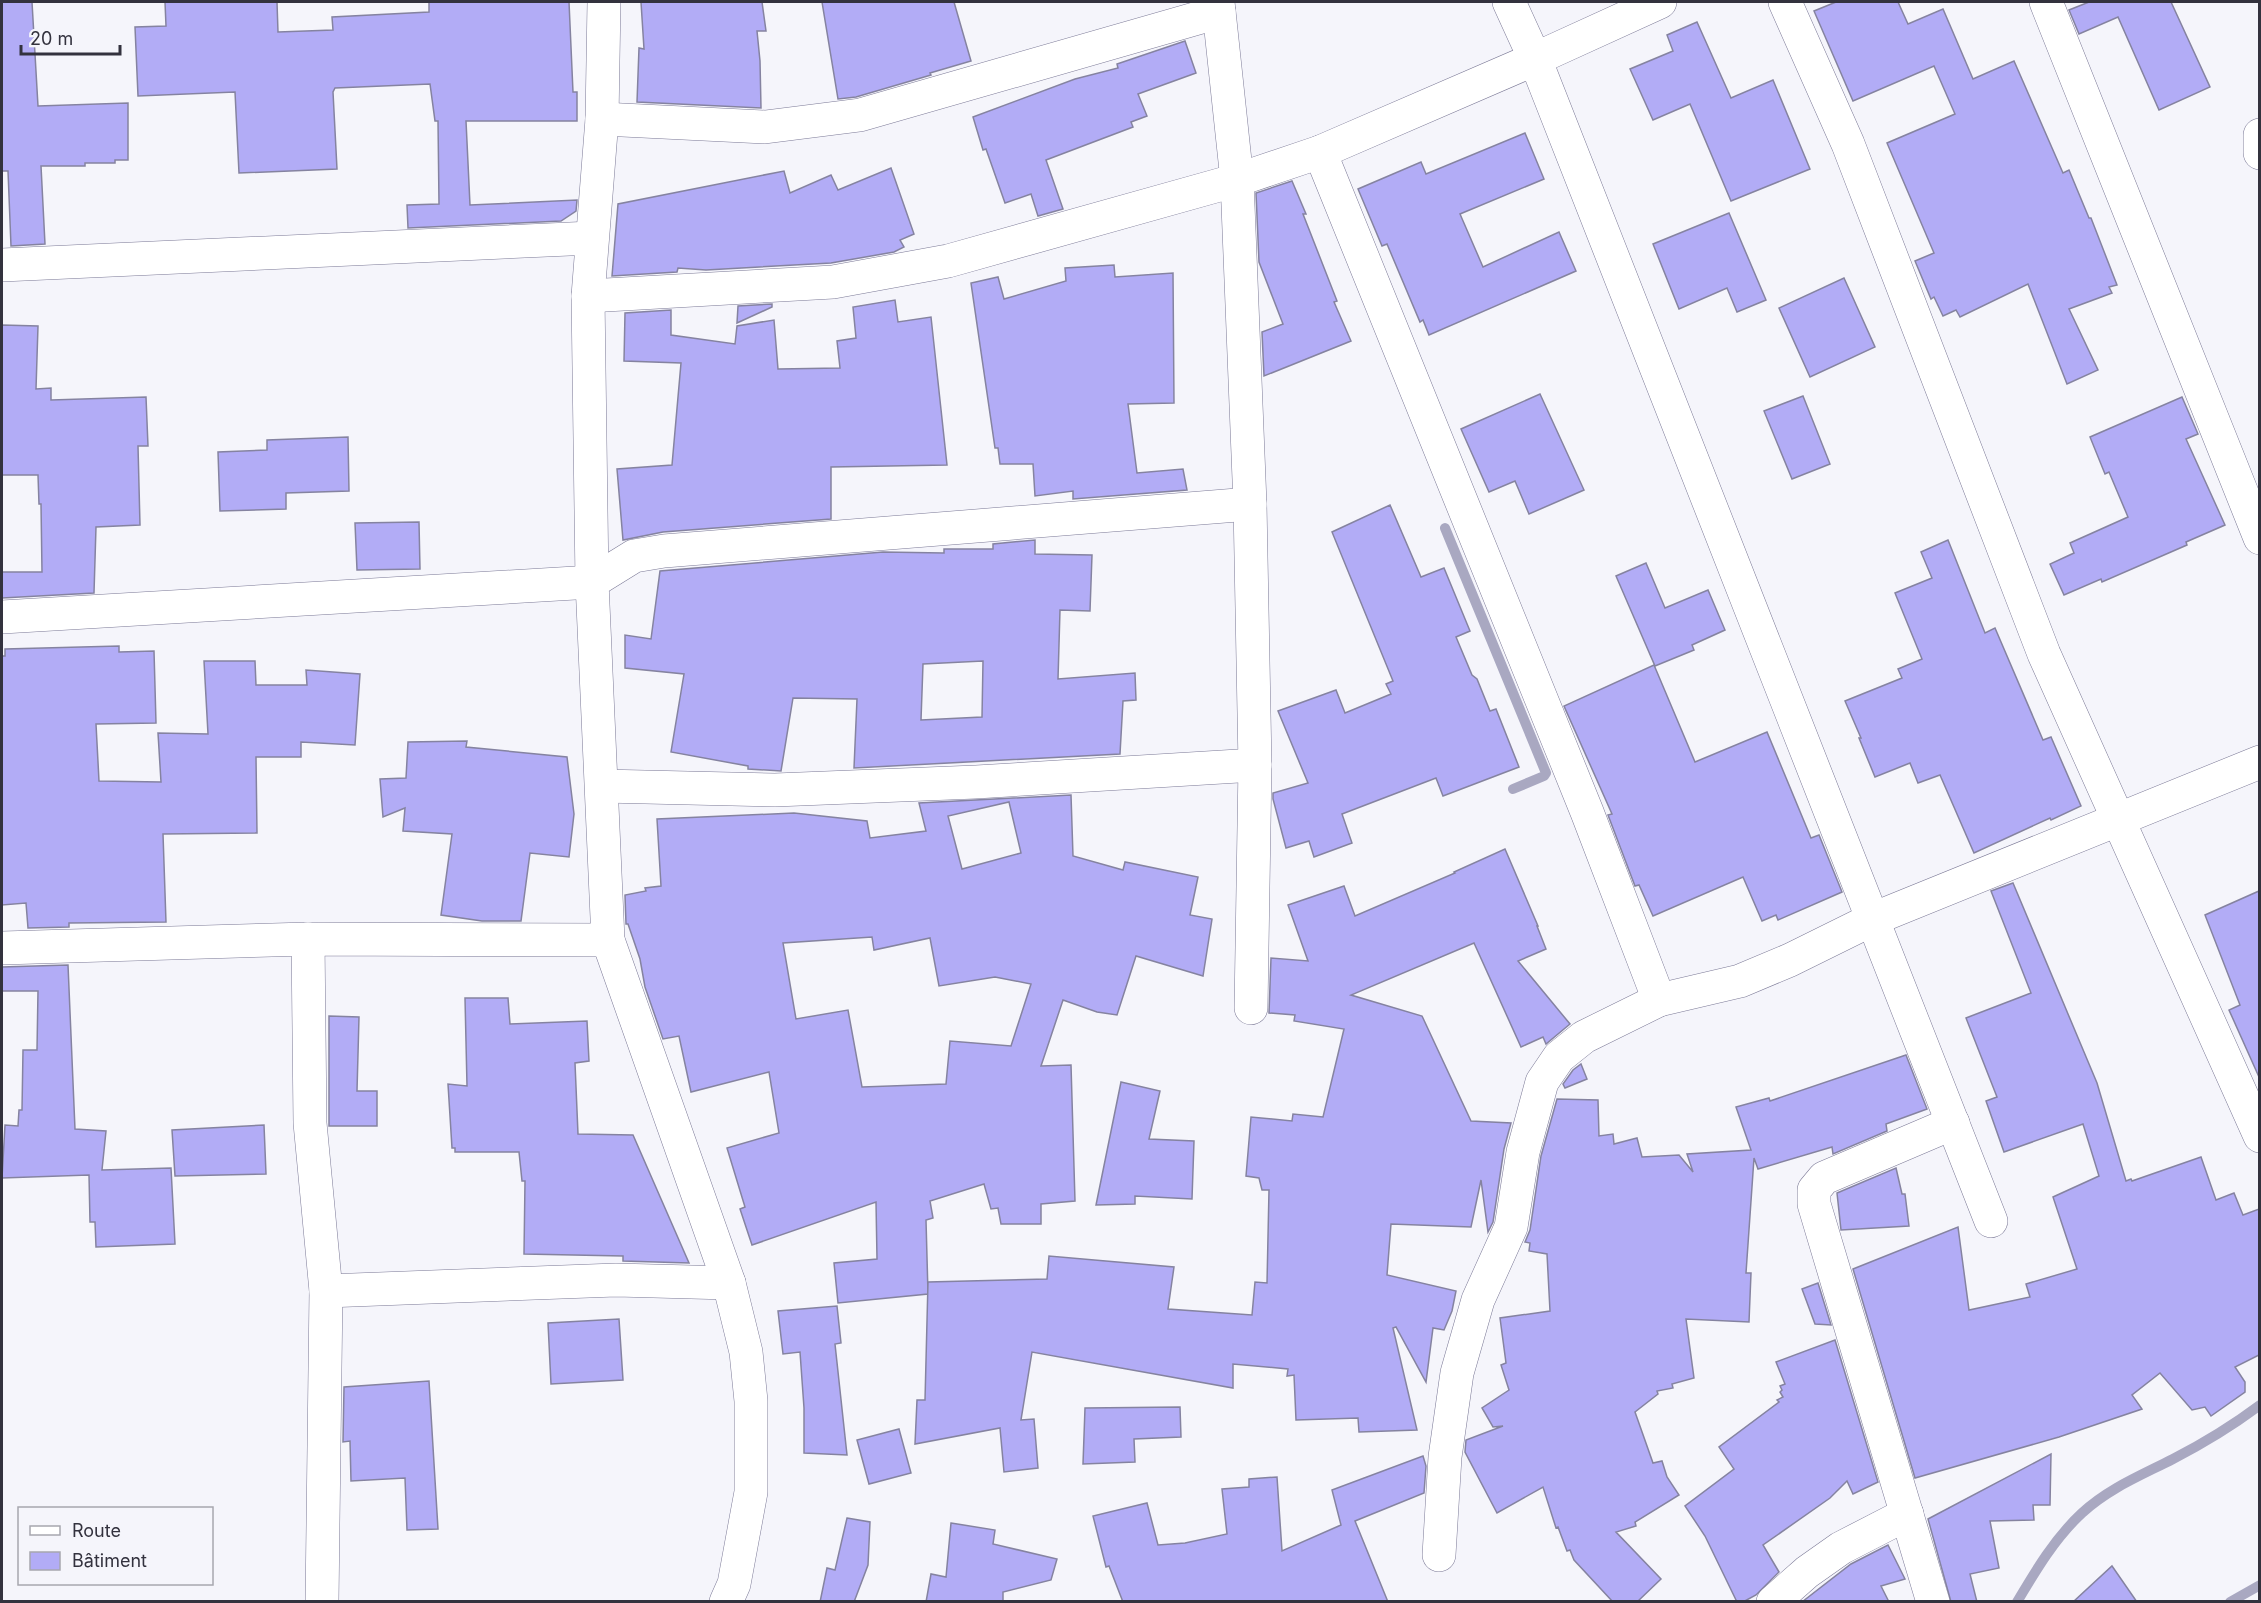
<svg xmlns="http://www.w3.org/2000/svg" width="2261" height="1603" viewBox="0 0 2261 1603" font-family="Inter,sans-serif">
  <style>
    .lines { fill: none; stroke-linecap: round; stroke-linejoin: round }
    .stream { stroke: #a9a8c1; stroke-width: 10 }
    .building { fill: #b2acf6; stroke: #8583a0; stroke-width: 1.5; fill-rule: evenodd }
    .street-casing { stroke: #7c7a97; stroke-width: 34 }
    .street { stroke: #fff; stroke-width: 33 }
  </style>
  <rect width="100%" height="100%" fill="#f5f5fb"/>
  <g class="lines">
    <g class="stream">
      <path d="M1445,528L1546,773L1544,776L1513,789"/>
      <path d="M2017,1602C2036,1570 2055,1538 2082,1513C2109,1488 2142,1475 2173,1459C2204,1443 2232,1426 2260,1405"/>
      <path d="M2230,1602L2260,1585"/>
    </g>
  </g>
  <g class="building">
    <path d="M2,2H32L38,106L128,103V160H115V163H85V166H41L45,244L11,246L8,171H2Z"/>
    <path d="M165,2H277L278,32L333,30L332,17L429,12V2H569L573,92H577V121H466L470,205L577,200L576,211L561,221L408,228L407,205L439,204L438,121H435L430,84L335,88L333,92L337,169L239,173L235,92L138,96L135,27L166,26Z"/>
    <path d="M641,2H762L766,31H757L760,61L761,108L637,102L639,48L644,49Z"/>
    <path d="M822,2H954L971,61L930,73L931,75L856,97L838,99Z"/>
    <path d="M1836,2H1898L1908,24L1943,9L1973,79L2014,61L2063,173L2069,170L2089,218H2091L2117,285L2109,287L2112,293L2069,309L2098,370L2067,384L2028,284L1960,317L1956,310L1943,316L1934,297L1931,299L1915,261L1934,253L1887,143L1955,114L1934,66L1853,101L1814,11Z"/>
    <path d="M2089,2H2171L2210,87L2159,110L2118,17L2079,34L2069,10Z"/>
    <path d="M1697,22L1731,98L1773,80L1810,169L1731,201L1690,104L1653,120L1630,69L1673,51L1667,35Z"/>
    <path d="M1185,41L1196,73L1138,94L1147,116L1131,122L1133,127L1046,160L1063,209L1038,216L1031,194L1005,203L986,149L983,150L973,117L1075,79L1118,68L1117,64Z"/>
    <path d="M1525,133L1544,179L1460,214L1483,267L1559,232L1576,271L1429,335L1423,320L1420,322L1387,244L1382,246L1358,189L1421,162L1426,174Z"/>
    <path d="M891,168L914,234L900,240L904,247L894,252L831,263L706,270L678,268L677,272L612,276L618,204L784,171L790,193L831,175L838,190Z"/>
    <path d="M1292,181L1306,214H1303L1337,301L1334,302L1351,341L1264,376L1262,332L1283,324L1259,262L1256,193Z"/>
    <path d="M1729,213L1766,300L1737,312L1727,288L1679,309L1653,244Z"/>
    <path d="M1114,265L1115,277L1173,273L1174,403L1128,404L1137,473L1183,469L1187,490L1073,499V491L1035,496L1033,464H1000L998,448H995L971,283L998,277L1004,299L1066,281L1065,268Z"/>
    <path d="M1844,278L1875,347L1810,377L1779,308Z"/>
    <path d="M895,300L898,322L931,317L947,465L831,467V519L663,532L623,540L617,469L672,465L681,363L624,361L625,313L671,310V335L735,344L737,326L774,320L778,369L840,368L837,341L856,338L853,307Z"/>
    <path d="M772,304V307L737,323L738,306Z"/>
    <path d="M2,325L38,326L36,389L51,388V400L146,397L148,446H138L140,525L96,527L94,593L2,598V572H42L41,504H39L38,475H2Z"/>
    <path d="M1540,394L1584,490L1529,514L1515,481L1489,492L1461,429Z"/>
    <path d="M1803,396L1830,464L1792,479L1764,411Z"/>
    <path d="M2182,397L2198,434L2186,439L2225,525L2186,542L2187,545L2102,582L2101,579L2064,595L2050,564L2074,553L2070,543L2128,517L2109,472L2105,474L2090,437Z"/>
    <path d="M348,437L349,491L286,493V509L220,511L218,452L267,450V440Z"/>
    <path d="M1390,505L1421,577L1444,568L1470,631L1456,637L1472,675L1477,679L1490,711L1496,709L1519,767L1443,796L1436,778L1342,814L1352,843L1314,857L1309,841L1286,848L1273,799V793L1308,783L1278,711L1336,690L1345,713L1391,694L1386,684L1393,681L1332,532Z"/>
    <path d="M419,522L420,569L357,570L355,523Z"/>
    <path d="M1035,540V554L1092,555L1090,611L1060,610L1058,679L1135,673L1136,700L1123,701L1120,754L854,768L857,699L793,698L781,771L748,769V766L671,752L684,674L625,668V635L651,639L660,571L883,552L944,553V549H993V544ZM983,661L982,717L921,720L923,664Z"/>
    <path d="M1948,540L1985,633L1995,628L2043,740L2051,737L2081,806L2051,820L2050,818L1974,853L1940,775L1918,783L1910,763L1875,777L1859,738H1861L1845,701L1902,678L1898,669L1922,659L1895,593L1932,578L1921,552Z"/>
    <path d="M1646,563L1665,608L1708,590L1725,630L1692,645L1694,650L1655,666L1616,576Z"/>
    <path d="M119,646V652L154,651L156,723L96,724L99,781L161,782L158,733L208,734L204,661H255L256,685H307L306,670L360,674L355,745L301,742V757H256L257,833L163,834L166,922L69,923V927L28,928L26,903L2,905V656H5V649Z"/>
    <path d="M1654,665L1695,762L1767,732L1811,838L1819,835L1842,892L1778,920L1776,915L1762,921L1743,877L1653,916L1639,885L1635,886L1608,815L1612,814L1564,706Z"/>
    <path d="M467,741L466,747L567,757L574,814L569,857L530,853L521,921H482L441,915L452,834L403,831L405,808L383,817L380,779L406,778L408,742Z"/>
    <path d="M1071,795L1073,856L1123,870L1125,862L1198,877L1190,915L1212,919L1203,976L1136,956L1117,1015L1097,1012L1063,1000L1041,1066L1071,1065L1075,1201L1041,1204V1224H1001L998,1208L991,1209L984,1184L930,1201L933,1218L926,1220L928,1294L838,1303L834,1263L877,1259L876,1202L752,1245L740,1209L745,1207L727,1148L779,1133L769,1072L691,1092L679,1036L663,1039L645,987L640,959L628,924H626L625,895L646,891L645,888L661,886L657,819L794,813L867,821L870,838L926,831L919,803ZM1009,802L1021,853L962,869L948,816ZM872,937L874,950L930,938L939,986L995,977L1031,984L1011,1046L950,1041L946,1084L862,1087L848,1010L796,1019L783,943Z"/>
    <path d="M1505,849L1538,926H1537L1546,949L1518,961L1570,1024L1546,1044L1543,1037L1521,1047L1474,943L1351,995L1422,1016L1471,1121L1511,1123L1504,1149L1493,1222L1488,1232L1481,1180L1471,1227L1391,1224L1387,1275L1456,1291L1452,1311L1444,1330L1433,1328L1426,1382L1396,1327L1393,1328L1417,1430L1359,1432L1358,1418L1296,1420L1294,1375L1287,1376L1288,1369L1233,1364V1388L1032,1352L1021,1420L1034,1419L1038,1468L1004,1472L1000,1428L915,1444L917,1400H925L928,1282L1047,1279L1049,1256L1174,1267L1168,1309L1252,1315L1255,1282L1267,1283L1269,1190H1262L1259,1178L1246,1176L1251,1117L1292,1121L1293,1114L1323,1117L1344,1029L1294,1021L1295,1015L1269,1013L1271,958L1308,961L1288,905L1344,886L1355,916L1455,873L1454,872Z"/>
    <path d="M2013,883L2097,1083L2126,1181L2131,1179L2132,1181L2201,1157L2216,1200L2234,1193L2243,1215L2259,1209V1355L2235,1367L2245,1382V1392L2211,1416L2205,1407L2192,1410L2160,1373L2132,1395L2142,1409L2059,1437L1915,1478L1853,1269L1958,1227L1969,1310L2030,1297L2026,1284L2077,1269L2053,1197L2099,1176L2083,1124L2004,1152L1986,1101L1997,1097L1966,1018L2031,993L1991,891Z"/>
    <path d="M2259,891V1077L2229,1010L2240,1005L2205,915Z"/>
    <path d="M68,965L75,1129L106,1131L102,1170L171,1168L175,1244L96,1247L95,1222H90L89,1175L2,1178L5,1125L18,1126L19,1110H22L23,1050H37L38,991H2V967Z"/>
    <path d="M465,998H508L510,1024L587,1021L589,1061L575,1063L578,1134L633,1135L689,1263L623,1261V1256L524,1254L525,1181H522L519,1152H455V1148H452L448,1084L467,1086Z"/>
    <path d="M329,1016L359,1017L357,1091H377V1126H329Z"/>
    <path d="M1906,1055L1927,1109L1886,1124L1887,1131L1833,1154L1832,1147L1758,1169L1754,1158L1746,1273H1751L1749,1322L1686,1319L1694,1378L1672,1384L1673,1388L1657,1391L1658,1394L1635,1412L1653,1463L1662,1461L1667,1477L1679,1495L1635,1522L1636,1526L1616,1532L1661,1579L1637,1602H1613L1574,1560L1570,1550L1567,1551L1558,1527L1556,1528L1543,1487L1497,1513L1465,1452L1466,1440L1503,1426L1493,1427L1482,1408L1509,1390L1501,1365L1506,1363L1500,1318L1550,1311L1547,1254L1529,1251L1530,1243L1525,1242L1530,1230L1541,1156L1557,1099L1598,1100L1599,1136L1613,1134L1614,1144L1637,1138L1642,1157L1679,1155L1693,1172L1687,1154L1751,1150L1736,1107L1769,1098L1770,1101Z"/>
    <path d="M1581,1064L1587,1079L1565,1088L1563,1084L1573,1070Z"/>
    <path d="M1121,1082L1160,1091L1149,1139L1194,1141L1192,1199L1135,1196V1204L1096,1205Z"/>
    <path d="M264,1125L266,1174L175,1176L172,1130Z"/>
    <path d="M1896,1168L1902,1194H1905L1909,1226L1841,1230L1837,1193Z"/>
    <path d="M1818,1283L1831,1325L1815,1324L1802,1289Z"/>
    <path d="M837,1306L841,1343L835,1344L847,1455L804,1453V1408L800,1352L783,1354L778,1311Z"/>
    <path d="M619,1319L623,1380L551,1384L548,1323Z"/>
    <path d="M1835,1340L1878,1482L1853,1494L1847,1481L1830,1498L1763,1545L1779,1572L1756,1595L1743,1602H1737L1705,1536L1685,1506L1734,1469L1719,1447L1779,1402L1777,1400L1783,1397L1780,1392L1782,1390L1780,1386L1785,1384L1776,1362Z"/>
    <path d="M429,1381L438,1529L407,1530L405,1478L351,1481L350,1441L343,1442L344,1387Z"/>
    <path d="M1180,1407L1181,1437L1134,1439L1135,1462L1083,1464L1085,1408Z"/>
    <path d="M899,1429L911,1473L869,1484L857,1440Z"/>
    <path d="M2051,1454L2050,1505H2033L2034,1520L1990,1521L1999,1568L1970,1574L1977,1602H1951L1928,1519Z"/>
    <path d="M1423,1456L1426,1466L1424,1493L1355,1521L1388,1602H1123L1109,1566L1106,1567L1093,1516L1147,1503L1158,1545L1185,1543L1227,1534L1222,1489L1249,1487V1479L1277,1477L1282,1551L1341,1525L1332,1490Z"/>
    <path d="M847,1518L870,1522L868,1565L854,1602H820L827,1568L835,1570Z"/>
    <path d="M951,1523L995,1530L993,1544L1057,1559L1051,1580L1003,1592V1602H926L931,1574L946,1577Z"/>
    <path d="M1888,1545L1905,1579L1881,1586L1889,1602H1802L1851,1564Z"/>
    <path d="M2112,1566L2137,1602H2073Z"/>
  </g>
  <g class="lines">
    <defs>
      <g id="street">
        <path d="M604,2L602,119L588,296L592,582L608,940L729,1283L746,1352L751,1401V1492L734,1584L726,1602"/>
        <path d="M1218,2L1237,180L1250,504L1255,765L1251,1008"/>
        <path d="M1509,2L1535,59L1991,1221"/>
        <path d="M1785,2L1848,144L2044,654L2260,1136"/>
        <path d="M2046,2L2260,538"/>
        <path d="M602,119L765,127L860,115L1219,12"/>
        <path d="M2260,135V153"/>
        <path d="M1320,152L1587,812L1659,1000L1740,981L1790,960L1873,919L2260,762"/>
        <path d="M2,265L592,238"/>
        <path d="M588,296L833,282L948,261L1237,180L1320,152L1535,59L1660,2"/>
        <path d="M2,617L592,582L634,556L664,551L1250,504"/>
        <path d="M602,786L775,790L976,782L1255,765"/>
        <path d="M308,939L310,1123L326,1291L322,1602"/>
        <path d="M2,948L308,939L608,940"/>
        <path d="M326,1291L616,1280L729,1283"/>
        <path d="M1439,1555L1445,1457L1457,1373L1478,1300L1511,1227L1523,1152L1542,1082L1559,1057L1584,1037L1659,1000"/>
        <path d="M1773,1602L1807,1572L1841,1548L1907,1514"/>
        <path d="M1933,1602L1814,1204V1190L1824,1178L1953,1123"/>
      </g>
    </defs>
    <use href="#street" class="street-casing"/>
    <use href="#street" class="street"/>
  </g>
  <rect width="2261" height="1603" fill="none" stroke="#33323e" stroke-width="6"/>
  <rect x="18" y="1507" width="195" height="78" fill="#f5f5fb" stroke="#a7a7af" stroke-width="1.5"/>
  <rect x="30" y="1526" width="30" height="9" fill="#ffffff" stroke="#a7a7af" stroke-width="1.5"/>
  <text x="72" y="1537" font-size="18" fill="#33323e">Route</text>
  <rect x="30" y="1552" width="30" height="18" fill="#b2acf6" stroke="#a7a7af" stroke-width="1.5"/>
  <text x="72" y="1567" font-size="18" fill="#33323e">Bâtiment</text>
  <path d="M21 45v9h99v-9" fill="none" stroke="#33323e" stroke-width="3"/>
  <text x="30" y="45" font-size="18" fill="#33323e" stroke="#f5f5fb" stroke-width="4.5" paint-order="stroke">20 m</text>
</svg>
